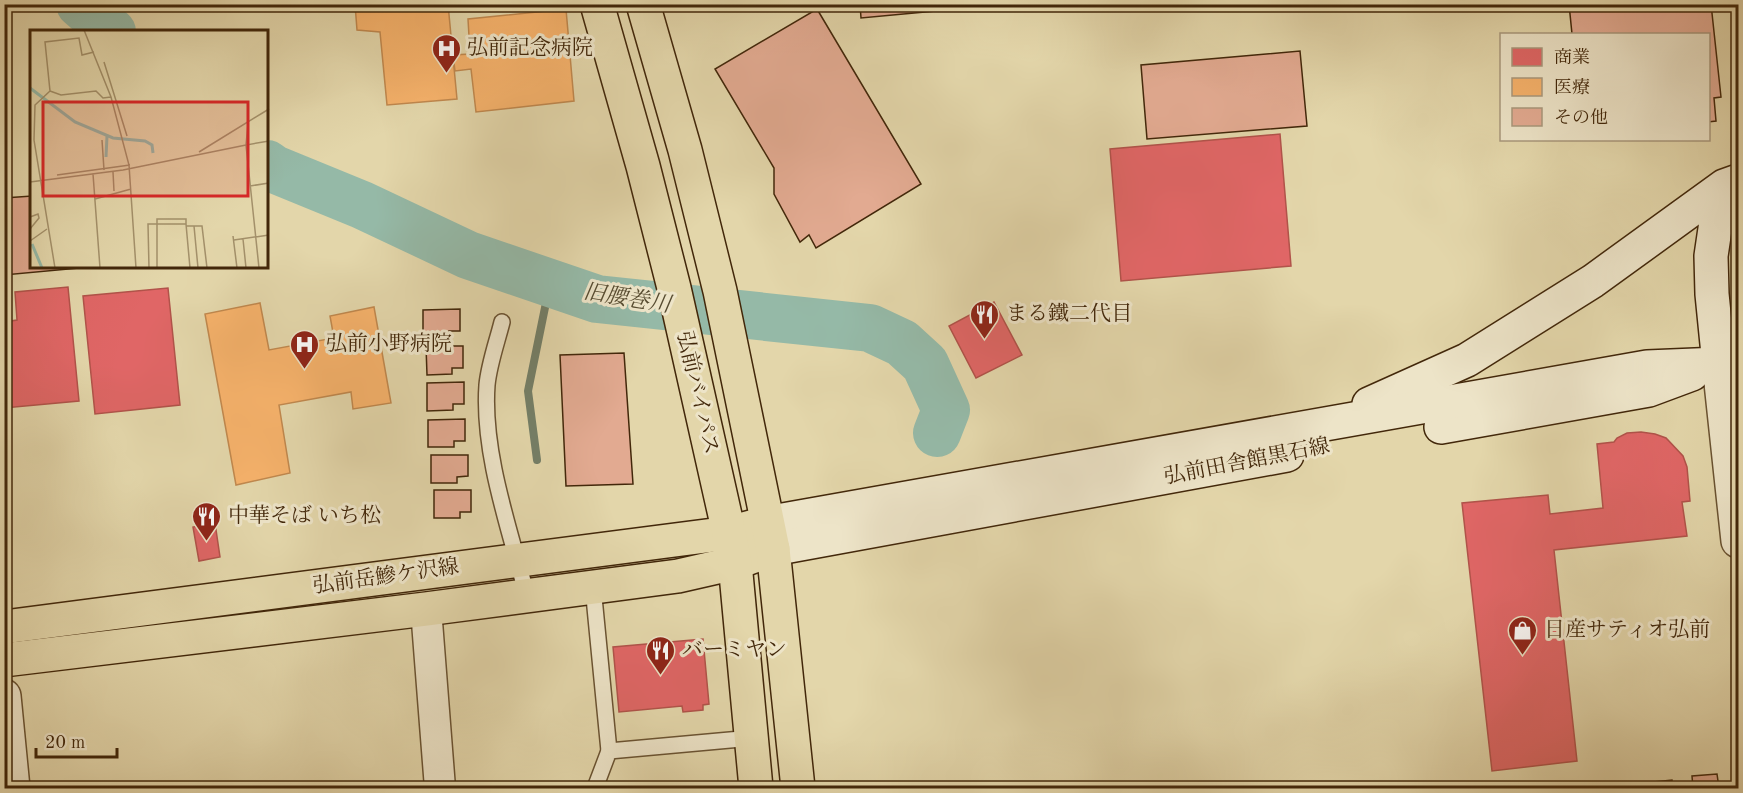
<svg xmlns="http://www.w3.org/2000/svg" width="1743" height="793" viewBox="0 0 1743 793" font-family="'Old Standard TT','Noto Serif JP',serif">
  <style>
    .shops { fill: #e06666; stroke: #b1534a; stroke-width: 1.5 }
    .health { fill: #f6b26b; stroke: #c0884e; stroke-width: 1.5 }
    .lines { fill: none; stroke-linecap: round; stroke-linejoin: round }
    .stream { stroke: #747f68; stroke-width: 8 }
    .river { stroke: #95b9a7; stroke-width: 48 }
    .building { fill: #e2aa91; stroke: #42270a; stroke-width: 1.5 }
    .service-casing { stroke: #6a5332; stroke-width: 18 }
    .minor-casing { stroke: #6a5332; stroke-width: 33 }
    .tertiary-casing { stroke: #6a5332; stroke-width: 36 }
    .secondary-casing { stroke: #42270a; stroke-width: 36 }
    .primary-casing { stroke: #42270a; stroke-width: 36 }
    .trunk-casing { stroke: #42270a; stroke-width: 36 }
    .service { stroke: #ede4c8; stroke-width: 15 }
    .minor { stroke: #ede4c8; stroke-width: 30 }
    .tertiary { stroke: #ede4c8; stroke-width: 33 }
    .secondary { stroke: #ede4c8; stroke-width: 33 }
    .primary { stroke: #e3d6aa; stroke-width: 33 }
    .trunk { stroke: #e3d6aa; stroke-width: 33 }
    .labels { text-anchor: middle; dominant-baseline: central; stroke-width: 6; stroke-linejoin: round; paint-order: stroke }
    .poi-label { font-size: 21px; fill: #42270a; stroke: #ede4c8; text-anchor: start }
    .street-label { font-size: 21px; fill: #42270a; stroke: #ede4c8 }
    .water-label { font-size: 22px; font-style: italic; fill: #574c31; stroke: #ede4c8 }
    .inset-river { fill: none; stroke: #95b9a7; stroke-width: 3 }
    .inset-road { fill: none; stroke: #a3906a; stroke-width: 1.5 }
    .view { fill: #d62828; fill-opacity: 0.15; stroke: #d62828; stroke-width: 3 }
    .inset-edge { fill: none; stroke: #42270a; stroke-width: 3 }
  </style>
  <rect width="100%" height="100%" fill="#e3d6aa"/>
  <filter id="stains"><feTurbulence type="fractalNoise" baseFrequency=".00333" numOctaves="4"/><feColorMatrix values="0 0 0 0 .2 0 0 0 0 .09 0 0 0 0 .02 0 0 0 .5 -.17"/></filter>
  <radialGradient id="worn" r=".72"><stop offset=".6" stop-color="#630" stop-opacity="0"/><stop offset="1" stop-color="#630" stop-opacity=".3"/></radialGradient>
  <g class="shops">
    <path d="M1280,134L1291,266L1121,281L1110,149Z"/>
    <path d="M68,287L79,401L4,408V322L17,320L15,292Z"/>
    <path d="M168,288L180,405L95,414L83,296Z"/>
    <path d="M994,302L1022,355L976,378L949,326Z"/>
    <path d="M1641,432L1655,434L1666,438L1683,456L1687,467L1690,501L1682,502L1687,536L1554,550L1577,761L1492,771L1462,503L1548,495L1550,514L1603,508L1597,444L1614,442L1617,438L1627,433Z"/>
    <path d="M215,523L220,557L199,561L193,527Z"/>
    <path d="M703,639L709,704L703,705V710L683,712L682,706L619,712L613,647Z"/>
  </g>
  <g class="health">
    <path d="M355,4H448L457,99L387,105L380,32L357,30Z"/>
    <path d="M566,9L574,101L476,112L471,69L455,71L453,55L470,54L468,19Z"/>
    <path d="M260,303L269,350L334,338L330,316L374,307L391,403L353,409L351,392L279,405L290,473L236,485L205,314Z"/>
  </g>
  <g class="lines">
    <path class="stream" d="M537,460L528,391L550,283"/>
    <g class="river">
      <path d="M80,4L112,32"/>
      <path d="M267,164L274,169L362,205L468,255L597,299L870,328L902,343L925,364L946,410L937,433"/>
    </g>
  </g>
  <g class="building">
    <path d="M860,4H946V10L861,18Z"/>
    <path d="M1569,4H1711L1721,97L1714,98L1716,121L1708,122V34H1572Z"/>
    <path d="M817,9L921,184L816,248L809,235L800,242L774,194V168L715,69Z"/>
    <path d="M1300,51L1307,126L1147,139L1141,65Z"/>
    <path d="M32,196V267H90L4,275V198Z"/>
    <path d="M460,309V331H449V337L423,338V310Z"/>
    <path d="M426,346H463V368H452V374L427,375Z"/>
    <path d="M624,353L633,484L566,486L560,355Z"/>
    <path d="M464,382V404H453V410L427,411V383Z"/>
    <path d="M465,419V441H454V447H428V420Z"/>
    <path d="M431,455H468V476L457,477V483H431Z"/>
    <path d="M434,490H471V512H460V518H434Z"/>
    <path d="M1717,774L1719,788H1693L1692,776Z"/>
    <path d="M1672,780L1673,788H1594Z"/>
  </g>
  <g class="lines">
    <defs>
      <g id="service">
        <path d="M502,322C497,342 489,364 487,385C482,453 510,530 527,596"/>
        <path d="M593,587L609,751"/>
        <path d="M595,788L609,751L752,738"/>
      </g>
      <path id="minor" d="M426,609L440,788"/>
      <g id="tertiary">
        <path d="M1738,361L1719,364L1738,541"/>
        <path d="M4,696L13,788"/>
      </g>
      <g id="secondary">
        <path d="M1719,364L1712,294L1711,256L1716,222L1725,198L1738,186"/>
        <path d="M1369,404L1467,360L1593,281L1724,186L1738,181"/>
        <path d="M1441,427L1649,390L1692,374"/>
        <path d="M766,523L1647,367L1719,364"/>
        <path d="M773,549L1287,455"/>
      </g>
      <g id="primary">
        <path d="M4,627L729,533L766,523"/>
        <path d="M4,660L426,609L678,576L735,563L773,549"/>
      </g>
      <g id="trunk">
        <path d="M597,4L643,166L674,288L729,533L735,563L756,788"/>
        <path d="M643,4L685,150L720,291L773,549L798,788"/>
      </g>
    </defs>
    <use href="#service" class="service-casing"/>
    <use href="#minor" class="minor-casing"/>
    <use href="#tertiary" class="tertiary-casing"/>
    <use href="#secondary" class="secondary-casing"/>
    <use href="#primary" class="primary-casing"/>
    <use href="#trunk" class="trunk-casing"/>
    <use href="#service" class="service"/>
    <use href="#minor" class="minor"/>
    <use href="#tertiary" class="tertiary"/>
    <use href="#secondary" class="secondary"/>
    <use href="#primary" class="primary"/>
    <use href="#trunk" class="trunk"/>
  </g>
  <defs>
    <symbol id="hospital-pin" viewBox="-11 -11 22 30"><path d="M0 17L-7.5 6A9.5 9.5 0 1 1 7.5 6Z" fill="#8f2418" stroke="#ede4c8"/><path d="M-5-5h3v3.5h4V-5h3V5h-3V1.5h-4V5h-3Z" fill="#fff"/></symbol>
    <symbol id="restaurant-pin" viewBox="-11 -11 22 30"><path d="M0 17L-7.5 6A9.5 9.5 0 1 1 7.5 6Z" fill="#8f2418" stroke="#ede4c8"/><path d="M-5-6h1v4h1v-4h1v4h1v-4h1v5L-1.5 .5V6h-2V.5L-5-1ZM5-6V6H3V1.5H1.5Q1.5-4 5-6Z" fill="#fff"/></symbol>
    <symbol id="shop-pin" viewBox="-11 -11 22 30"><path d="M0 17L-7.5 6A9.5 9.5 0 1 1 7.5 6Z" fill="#8f2418" stroke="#ede4c8"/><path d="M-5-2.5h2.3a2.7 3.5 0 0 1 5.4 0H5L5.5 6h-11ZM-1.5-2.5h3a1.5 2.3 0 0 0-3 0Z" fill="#fff"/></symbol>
  </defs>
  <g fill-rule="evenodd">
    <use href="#hospital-pin" x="430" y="32" width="33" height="45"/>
    <use href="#restaurant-pin" x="968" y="298" width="33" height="45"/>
    <use href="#hospital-pin" x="288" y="328" width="33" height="45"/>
    <use href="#restaurant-pin" x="190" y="500" width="33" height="45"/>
    <use href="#shop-pin" x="1506" y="614" width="33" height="45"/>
    <use href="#restaurant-pin" x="644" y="634" width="33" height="45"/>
  </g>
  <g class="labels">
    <g class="poi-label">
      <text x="467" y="48">弘前記念病院</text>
      <text x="1006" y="314">まる鐵二代目</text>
      <text x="326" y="344">弘前小野病院</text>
      <text x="228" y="516">中華そば いち松</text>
      <text x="1544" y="630">日産サティオ弘前</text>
      <text x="682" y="650">バーミヤン</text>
    </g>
    <g class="street-label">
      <text transform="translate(697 393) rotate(77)">弘前バイパス</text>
      <text transform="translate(1247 462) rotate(-11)">弘前田舎館黒石線</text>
      <text transform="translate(386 577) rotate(-8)">弘前岳鰺ケ沢線</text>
    </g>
    <g class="water-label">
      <text transform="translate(627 299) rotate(9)">旧腰巻川</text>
    </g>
  </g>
  <g transform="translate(30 30)">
    <rect width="238" height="238" fill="#e3d6aa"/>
    <path class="inset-river" d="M0,58L45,92L83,108L115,111L122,115L123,123M76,127L77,106M2,214L12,238"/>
    <path class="inset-road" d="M54,0L81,67L99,135L106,238M74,32L97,106M20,61L5,75L4,110L25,238M20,61L15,12L49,8L52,25L64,22M20,61L31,65L66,61L73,68L81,67M72,110L74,140M216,115L218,94M169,122L239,79M83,142L84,161M63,144L70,238M27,145L100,135M0,152L93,140L216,115M220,156L239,153M65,169L101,159M0,187L8,184L9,188L0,199M156,196H172L177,238M164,196L168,238M203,206L207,238M213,209L216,238M204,210L239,205M0,211L17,199M119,238L118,194H156L160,238M127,238V189H156V194M229,238L216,115L239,111"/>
    <path class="view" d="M13,72H218V166H13Z"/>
    <rect width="238" height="238" class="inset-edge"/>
  </g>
  <rect width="1743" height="793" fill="none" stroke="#e3d6aa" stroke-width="24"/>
  <rect x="6" y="6" width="1731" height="781" fill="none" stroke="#42270a" stroke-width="3"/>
  <rect x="12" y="12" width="1719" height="769" fill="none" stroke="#42270a" stroke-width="1.5"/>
  <rect x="1500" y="33" width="210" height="108" fill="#ede4c8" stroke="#a9987c" stroke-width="1.5"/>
  <rect x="1512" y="48" width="30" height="18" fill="#e06666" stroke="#a9987c" stroke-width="1.5"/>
  <text x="1554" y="63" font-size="18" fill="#42270a">商業</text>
  <rect x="1512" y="78" width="30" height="18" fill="#f6b26b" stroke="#a9987c" stroke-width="1.5"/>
  <text x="1554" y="93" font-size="18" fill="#42270a">医療</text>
  <rect x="1512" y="108" width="30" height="18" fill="#e2aa91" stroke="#a9987c" stroke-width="1.5"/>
  <text x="1554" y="123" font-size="18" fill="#42270a">その他</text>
  <path d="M36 748v9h81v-9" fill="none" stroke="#42270a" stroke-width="3"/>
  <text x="45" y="748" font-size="18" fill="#42270a" stroke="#ede4c8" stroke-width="4.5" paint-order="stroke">20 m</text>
  <rect width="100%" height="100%" filter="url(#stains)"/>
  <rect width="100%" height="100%" fill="url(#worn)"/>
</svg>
